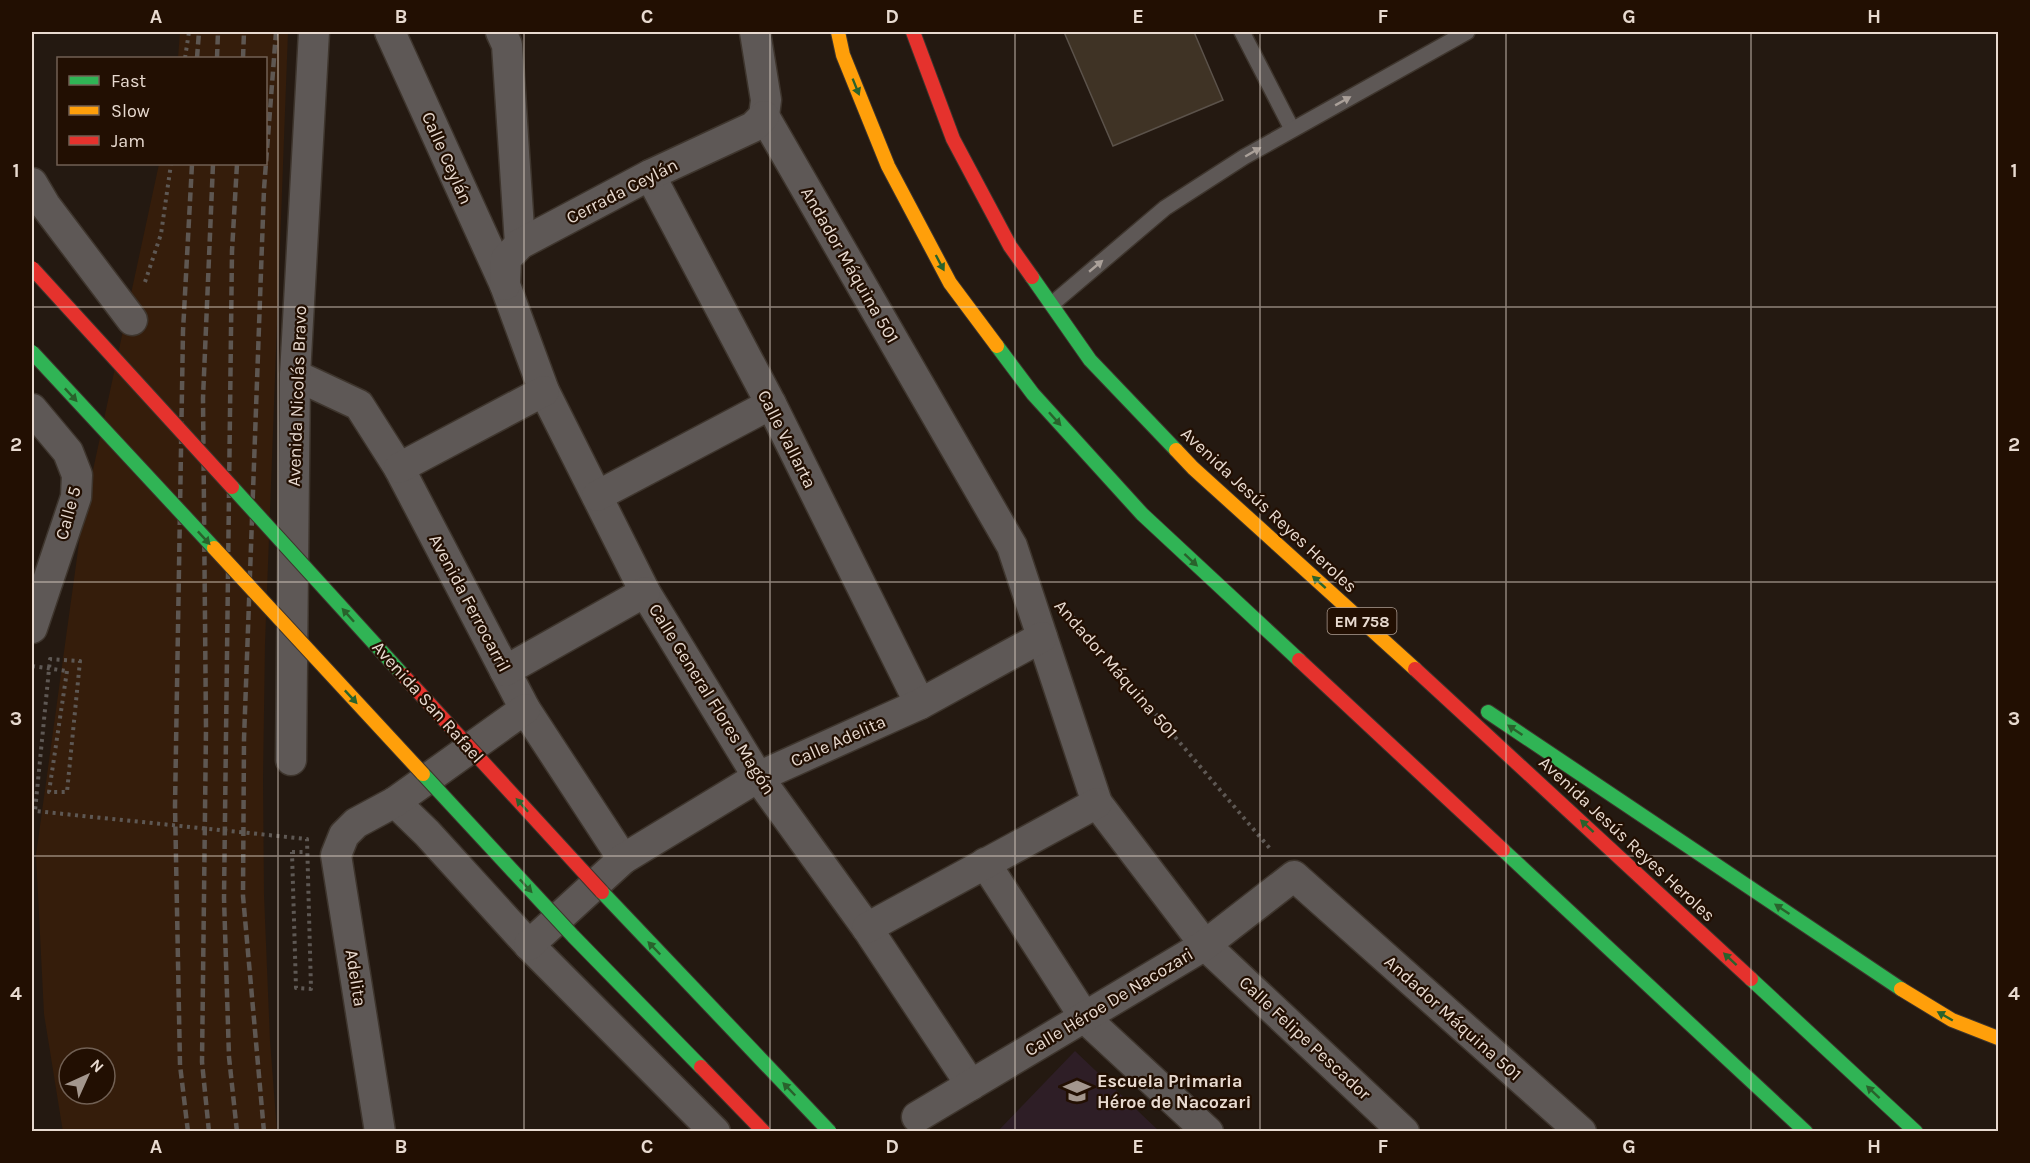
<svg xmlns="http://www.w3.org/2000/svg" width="2030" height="1163" viewBox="0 0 2030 1163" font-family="Karla,sans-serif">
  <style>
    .built { fill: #351d0b; fill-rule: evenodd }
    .education { fill: #2e1e26 }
    .building { fill: #3f3325; stroke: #5b524a; stroke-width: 1.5 }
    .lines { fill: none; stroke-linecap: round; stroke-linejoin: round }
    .lane-casing { stroke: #3e352d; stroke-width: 18 }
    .street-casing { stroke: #3e352d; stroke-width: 33 }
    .fast-casing { stroke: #3e352d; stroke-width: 16 }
    .slow-casing { stroke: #3e352d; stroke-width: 16 }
    .jam-casing { stroke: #3e352d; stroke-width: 16 }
    .path { stroke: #5e5854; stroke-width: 4; stroke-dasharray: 3 4.5; stroke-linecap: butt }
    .lane { stroke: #5e5856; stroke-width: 15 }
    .street { stroke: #5e5856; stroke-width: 30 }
    .fast { stroke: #30b455; stroke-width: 14 }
    .slow { stroke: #ff9f0a; stroke-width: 14 }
    .jam { stroke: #e5322d; stroke-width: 14 }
    .rail { stroke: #5e5752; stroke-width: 4.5; stroke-dasharray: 9 4.5; stroke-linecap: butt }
    .fast-bridge-casing { stroke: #3e352d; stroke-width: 16; stroke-linecap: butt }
    .slow-bridge-casing { stroke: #3e352d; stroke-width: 16; stroke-linecap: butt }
    .jam-bridge-casing { stroke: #3e352d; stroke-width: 16; stroke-linecap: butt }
    .path-bridge { stroke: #5e5854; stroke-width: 4; stroke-dasharray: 3 4.5; stroke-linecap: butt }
    .fast-bridge { stroke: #30b455; stroke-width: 14 }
    .slow-bridge { stroke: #ff9f0a; stroke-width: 14 }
    .jam-bridge { stroke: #e5322d; stroke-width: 14 }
    .oneway { fill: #29622c }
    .oneway2 { fill: #aaa099 }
    .grid { fill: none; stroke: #e8dad0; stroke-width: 1.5; stroke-opacity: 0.55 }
    .labels { text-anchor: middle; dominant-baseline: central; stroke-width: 4.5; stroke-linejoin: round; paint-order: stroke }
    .shield { fill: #220f02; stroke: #ad9d92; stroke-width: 1.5 }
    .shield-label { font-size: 16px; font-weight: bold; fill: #e8dad0 }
    .street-label { font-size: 18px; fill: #e8dad0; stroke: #220f02 }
    .poi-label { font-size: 18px; font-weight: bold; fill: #e8dad0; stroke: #220f02; text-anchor: start }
    .neatline { fill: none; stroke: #e8dad0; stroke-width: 2 }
    .grid-label { font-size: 20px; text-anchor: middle; font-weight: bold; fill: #e8dad0 }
  </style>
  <rect width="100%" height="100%" fill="#241911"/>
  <path class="built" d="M180,32H288L265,644L263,779L264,895L270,1041L277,1131L63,1132L44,1014L36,855L82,521L159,164H266V58H178ZM69,1058H105V1094H69Z"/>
  <path class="education" d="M1075,1051L1159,1131H998Z"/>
  <path class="building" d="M1064,32H1194L1223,100L1113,146Z"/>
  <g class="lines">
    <defs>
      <g id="lane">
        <path d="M1242,32L1292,129"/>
        <path d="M1052,304L1165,208L1244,157L1467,32"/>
      </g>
      <g id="street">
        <path d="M390,32L505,285L544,391L645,592L758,777L867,928L971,1085"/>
        <path d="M501,32L507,45L520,244"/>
        <path d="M755,32L766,100L764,116"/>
        <path d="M764,116L1012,546L1097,803L1205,945L1404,1132"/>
        <path d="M650,175L771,404L920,704"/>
        <path d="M32,183L45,205L132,320"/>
        <path d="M505,285L506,259L520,244L650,175L753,127L764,116"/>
        <path d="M295,375L359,405L399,468L525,709L623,859"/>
        <path d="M32,409L68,452L77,475L76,497L32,628"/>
        <path d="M399,468L544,391"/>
        <path d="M597,496L771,404"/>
        <path d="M505,671L645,592"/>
        <path d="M291,760L295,375L314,32"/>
        <path d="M395,802L427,833L529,945L715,1132"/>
        <path d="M985,863L1085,1018L1208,1132"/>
        <path d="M867,928L1097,803"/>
        <path d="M529,945L623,859L758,777L920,704L1042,637"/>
        <path d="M917,1117L1205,945L1294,876L1581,1132"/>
        <path d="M380,1132L336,855L344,835L356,823L395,802L525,709"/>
      </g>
      <g id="fast">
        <path d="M1032,277L1090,360L1176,450"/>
        <path d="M997,346L1033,394L1142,514L1299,660"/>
        <path d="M1488,712L1901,989"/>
        <path d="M1503,850L1806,1132"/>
        <path d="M1751,979L1916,1132"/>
      </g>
      <g id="slow">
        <path d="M838,32L843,55L888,166L950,283L997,346"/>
        <path d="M1176,450L1193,468L1415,669"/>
        <path d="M1901,989L1952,1020L1998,1038"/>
      </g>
      <g id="jam">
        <path d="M913,32L953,139L1010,246L1032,277"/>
        <path d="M1299,660L1503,850"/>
        <path d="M1415,669L1751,979"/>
      </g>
    </defs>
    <use href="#lane" class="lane-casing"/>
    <use href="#street" class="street-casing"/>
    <use href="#fast" class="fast-casing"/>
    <use href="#slow" class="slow-casing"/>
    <use href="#jam" class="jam-casing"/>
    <g class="path">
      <path d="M185,58L189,32"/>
      <path d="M145,282L161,234L171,164"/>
      <path d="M1073,617L1272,851"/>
      <path d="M32,666L67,671"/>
      <path d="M292,852H304"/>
    </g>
    <use href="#lane" class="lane"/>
    <use href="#street" class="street"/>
    <use href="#fast" class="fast"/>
    <use href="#slow" class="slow"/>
    <use href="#jam" class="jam"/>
    <g class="rail">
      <path d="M197,58L199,32"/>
      <path d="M217,58L218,32"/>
      <path d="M243,58L244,32"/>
      <path d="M188,1132L180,1065L175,806L183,331L192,164"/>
      <path d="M209,1132L202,1062L206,729L203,398L213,164"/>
      <path d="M237,1132L229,1057L224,898L232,251L237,164"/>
      <path d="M264,1132L243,896L244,739L264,189L276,32"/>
    </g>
    <defs>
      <g id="fast-bridge">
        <path d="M32,352L214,548"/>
        <path d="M232,487L403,675"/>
        <path d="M423,774L573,936L701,1067"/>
        <path d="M602,892L830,1132"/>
      </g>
      <path id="slow-bridge" d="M214,548L423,774"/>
      <g id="jam-bridge">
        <path d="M32,268L232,487"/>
        <path d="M403,675L602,892"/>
        <path d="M701,1067L764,1132"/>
      </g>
    </defs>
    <use href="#fast-bridge" class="fast-bridge-casing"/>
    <use href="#slow-bridge" class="slow-bridge-casing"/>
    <use href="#jam-bridge" class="jam-bridge-casing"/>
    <path class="path-bridge" d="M67,671L49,792H67L80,661L50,659L35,811L307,839L311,989L296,988L292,852"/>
    <use href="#fast-bridge" class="fast-bridge"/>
    <use href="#slow-bridge" class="slow-bridge"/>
    <use href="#jam-bridge" class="jam-bridge"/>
  </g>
  <defs><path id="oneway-solid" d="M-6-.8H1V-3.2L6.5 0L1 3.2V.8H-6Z" transform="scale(1.5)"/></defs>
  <g class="oneway">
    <use href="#oneway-solid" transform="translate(856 87) rotate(68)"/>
    <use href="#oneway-solid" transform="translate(940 263) rotate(62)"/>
    <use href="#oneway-solid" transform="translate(71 395) rotate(47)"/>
    <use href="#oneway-solid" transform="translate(1055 419) rotate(48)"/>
    <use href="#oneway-solid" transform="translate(204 538) rotate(47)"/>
    <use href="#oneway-solid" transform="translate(1191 560) rotate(43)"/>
    <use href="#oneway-solid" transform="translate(1319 582) rotate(-138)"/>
    <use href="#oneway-solid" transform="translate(348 615) rotate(-132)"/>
    <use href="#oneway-solid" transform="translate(351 697) rotate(47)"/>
    <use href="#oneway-solid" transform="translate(1515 730) rotate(-146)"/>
    <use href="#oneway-solid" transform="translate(522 805) rotate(-132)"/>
    <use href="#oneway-solid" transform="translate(1587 826) rotate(-137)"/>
    <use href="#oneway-solid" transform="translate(526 886) rotate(47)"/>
    <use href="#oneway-solid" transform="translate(1782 909) rotate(-146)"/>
    <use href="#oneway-solid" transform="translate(654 948) rotate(-134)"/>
    <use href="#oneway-solid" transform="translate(1730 959) rotate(-137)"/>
    <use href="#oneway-solid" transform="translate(1945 1016) rotate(-150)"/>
    <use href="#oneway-solid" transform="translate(789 1089) rotate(-134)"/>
    <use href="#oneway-solid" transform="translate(1873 1092) rotate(-137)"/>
  </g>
  <g class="oneway2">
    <use href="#oneway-solid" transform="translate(1343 101) rotate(-29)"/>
    <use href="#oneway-solid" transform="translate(1253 152) rotate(-30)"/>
    <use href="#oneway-solid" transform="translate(1096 266) rotate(-40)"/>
  </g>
  <path class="grid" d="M278,32V1132M524,32V1132M770,32V1132M1015,32V1132M1260,32V1132M1506,32V1132M1751,32V1132M32,307H1998M32,582H1998M32,856H1998"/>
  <defs>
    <symbol id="school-bare" viewBox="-9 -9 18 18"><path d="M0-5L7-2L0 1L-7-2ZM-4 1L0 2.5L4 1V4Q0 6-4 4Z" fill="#a3968d" stroke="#220f02" stroke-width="2.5" paint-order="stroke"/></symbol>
  </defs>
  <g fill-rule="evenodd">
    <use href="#school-bare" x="1058" y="1072" width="38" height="38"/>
  </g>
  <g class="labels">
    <rect class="shield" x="1327.5" y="608" width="69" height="26" rx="4.5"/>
    <g class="shield-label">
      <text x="1362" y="621">EM 758</text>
    </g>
    <g class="street-label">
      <text transform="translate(447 158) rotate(66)">Calle Ceylán</text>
      <text transform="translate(622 191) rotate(-27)">Cerrada Ceylán</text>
      <text transform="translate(850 265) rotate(60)">Andador Máquina 501</text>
      <text transform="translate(297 396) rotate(-88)">Avenida Nicolás Bravo</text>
      <text transform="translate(787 439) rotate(63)">Calle Vallarta</text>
      <text transform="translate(1269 510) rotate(43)">Avenida Jesús Reyes Heroles</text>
      <text transform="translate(68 513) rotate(-75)">Calle 5</text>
      <text transform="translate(470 603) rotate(62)">Avenida Ferrocarril</text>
      <text transform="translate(1116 669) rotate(49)">Andador Máquina 501</text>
      <text transform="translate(712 699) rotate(58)">Calle General Flores Magón</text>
      <text transform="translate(428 702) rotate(48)">Avenida San Rafael</text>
      <text transform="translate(838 741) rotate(-24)">Calle Adelita</text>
      <text transform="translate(1627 839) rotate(43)">Avenida Jesús Reyes Heroles</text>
      <text transform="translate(356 978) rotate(81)">Adelita</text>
      <text transform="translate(1109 1002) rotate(-31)">Calle Héroe De Nacozari</text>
      <text transform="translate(1453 1018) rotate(42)">Andador Máquina 501</text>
      <text transform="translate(1305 1038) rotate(43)">Calle Felipe Pescador</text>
    </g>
    <g class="poi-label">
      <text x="1097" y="1081">Escuela Primaria<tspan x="1097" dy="21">Héroe de Nacozari</tspan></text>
    </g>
  </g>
  <rect width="2030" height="1163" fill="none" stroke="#220f02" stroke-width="66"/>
  <rect x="57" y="57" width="210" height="108" fill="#220f02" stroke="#716054" stroke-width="1.5"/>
  <rect x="69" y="76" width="30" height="9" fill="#30b455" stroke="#716054" stroke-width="1.5"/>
  <text x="111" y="87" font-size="18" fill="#e8dad0">Fast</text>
  <rect x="69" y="106" width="30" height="9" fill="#ff9f0a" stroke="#716054" stroke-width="1.5"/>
  <text x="111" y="117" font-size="18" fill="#e8dad0">Slow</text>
  <rect x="69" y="136" width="30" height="9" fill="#e5322d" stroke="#716054" stroke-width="1.5"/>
  <text x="111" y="147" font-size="18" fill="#e8dad0">Jam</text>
  <g transform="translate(87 1076) rotate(45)"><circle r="28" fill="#220f02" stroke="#716054" stroke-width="1.5"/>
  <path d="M0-4.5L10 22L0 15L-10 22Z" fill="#a3968d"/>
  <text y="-9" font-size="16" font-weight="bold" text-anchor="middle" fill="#e8dad0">N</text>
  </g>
  <rect x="33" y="33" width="1964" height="1097" class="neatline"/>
  <g class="grid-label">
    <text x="156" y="23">A</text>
    <text x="401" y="23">B</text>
    <text x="647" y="23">C</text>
    <text x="892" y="23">D</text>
    <text x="1138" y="23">E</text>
    <text x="1383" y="23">F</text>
    <text x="1629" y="23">G</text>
    <text x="1874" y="23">H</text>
    <text x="16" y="177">1</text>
    <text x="2014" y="177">1</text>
    <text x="16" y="451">2</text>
    <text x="2014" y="451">2</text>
    <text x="16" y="725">3</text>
    <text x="2014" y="725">3</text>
    <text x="16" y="1000">4</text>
    <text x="2014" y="1000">4</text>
    <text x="156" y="1153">A</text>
    <text x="401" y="1153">B</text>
    <text x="647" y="1153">C</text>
    <text x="892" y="1153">D</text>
    <text x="1138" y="1153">E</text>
    <text x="1383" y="1153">F</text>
    <text x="1629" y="1153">G</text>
    <text x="1874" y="1153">H</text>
  </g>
</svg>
